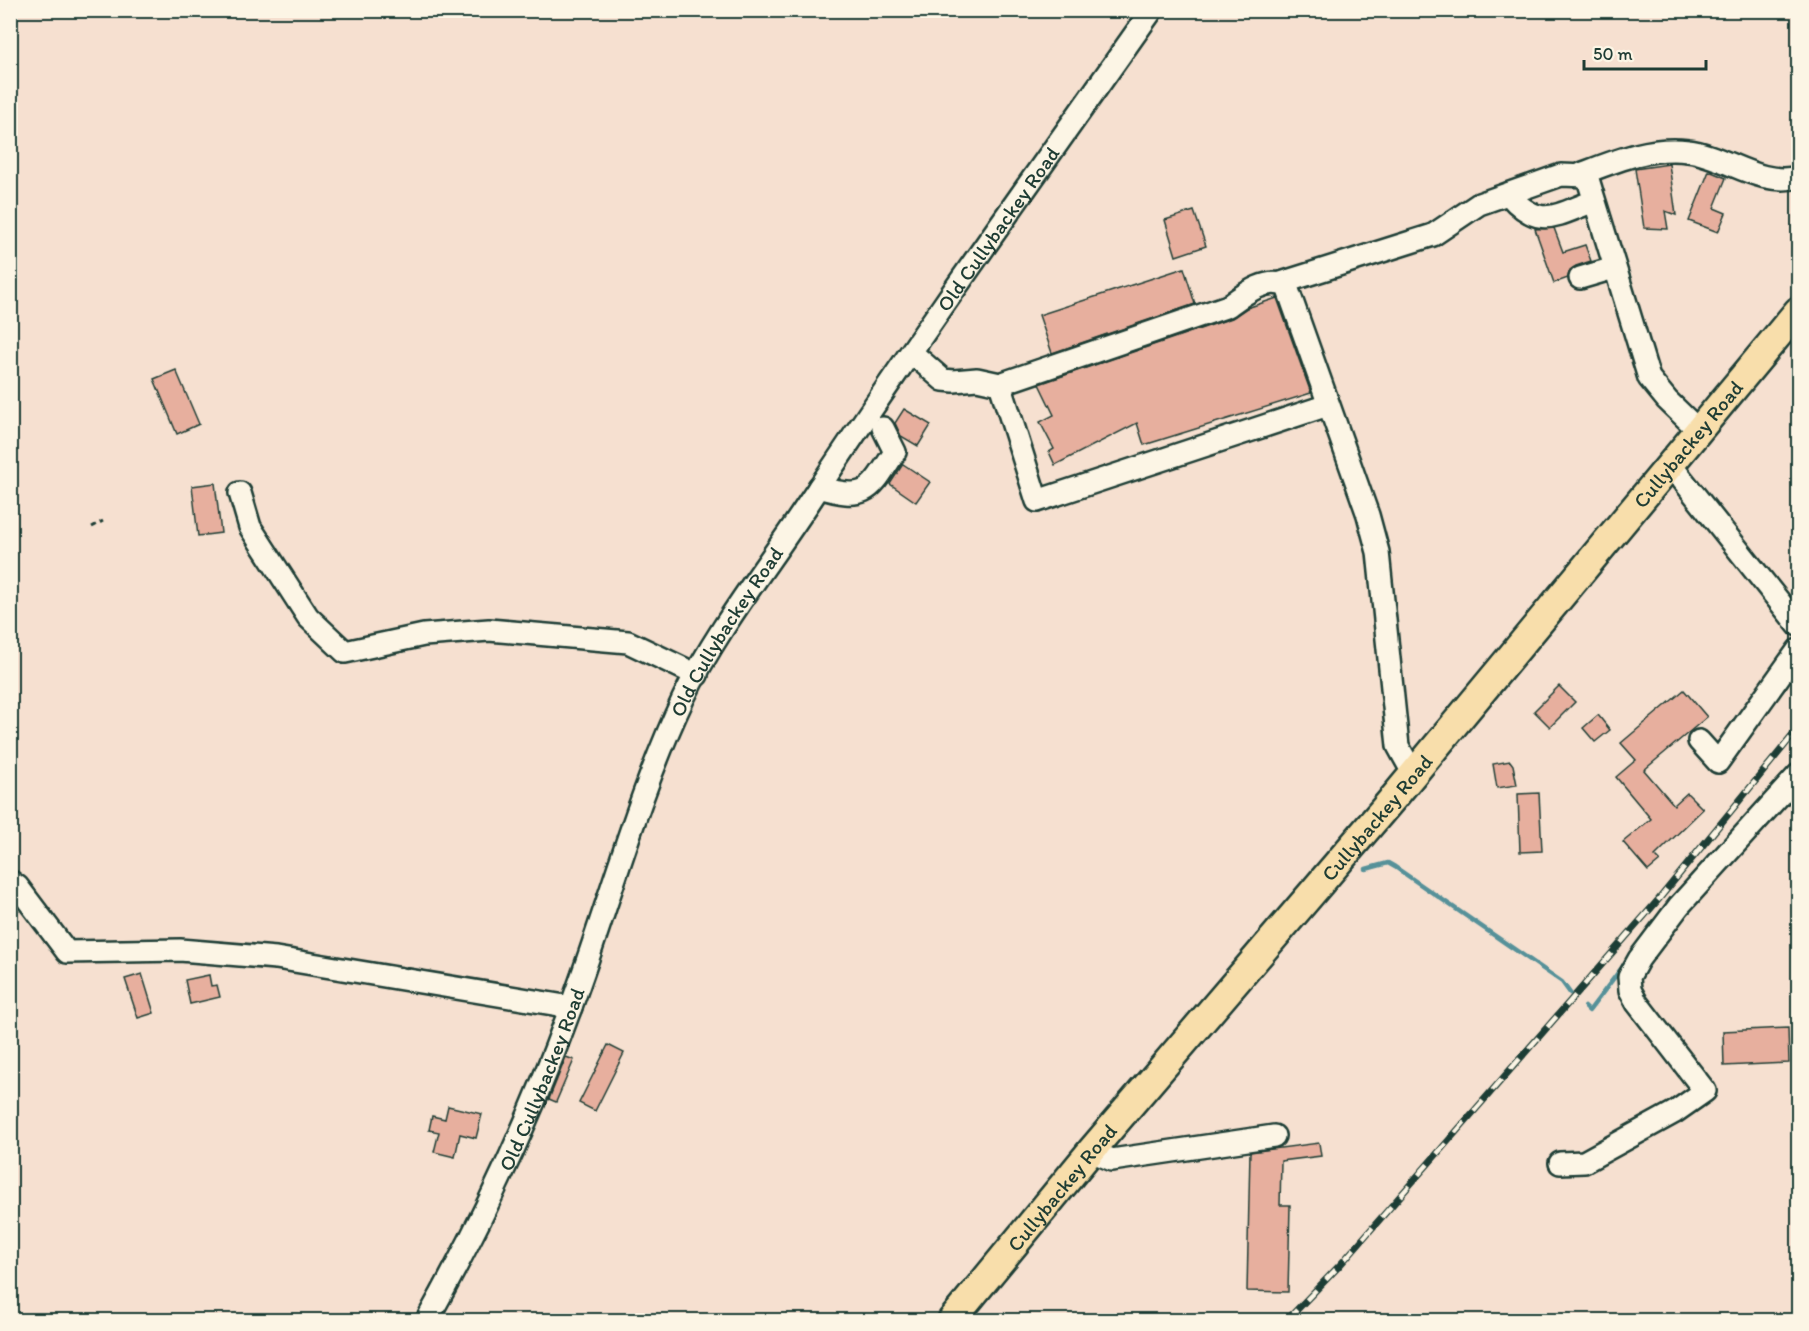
<svg xmlns="http://www.w3.org/2000/svg" width="1809" height="1331" viewBox="0 0 1809 1331" font-family="Itim,sans-serif">
  <style>
    .lines { fill: none; stroke-linecap: round; stroke-linejoin: round }
    .stream { stroke: #579199; stroke-width: 4.5 }
    .building { fill: #e7af9e; stroke: #1f3d34; stroke-width: 1.5 }
    .minor-casing { stroke: #1f3d34; stroke-width: 26 }
    .major-casing { stroke: #1f3d34; stroke-width: 32 }
    .path { stroke: #1f3d34; stroke-width: 3; stroke-dasharray: 4.5 4.5; stroke-linecap: butt }
    .minor { stroke: #fcf5e5; stroke-width: 21 }
    .major { stroke: #f8deab; stroke-width: 27 }
    .rail-casing { stroke: #1f3d34; stroke-width: 7 }
    .rail { stroke: #fcf5e5; stroke-width: 4.5; stroke-dasharray: 14; stroke-linecap: butt }
    .labels { text-anchor: middle; dominant-baseline: central; stroke-width: 4.5; stroke-linejoin: round; paint-order: stroke }
    .street-label { font-size: 21px; fill: #1f3d34; stroke: #fcf5e5 }
  </style>
  <rect width="100%" height="100%" fill="#f6e0d0"/>
  <filter id="ink" filterUnits="userSpaceOnUse"><feTurbulence type="fractalNoise" baseFrequency=".0167" numOctaves="2"/><feDisplacementMap in="SourceGraphic" scale="12" xChannelSelector="R" yChannelSelector="G"/><feConvolveMatrix kernelMatrix="1 2 1 2 8 2 1 2 1" color-interpolation-filters="sRGB"/></filter>
  <g filter="url(#ink)">
    <g class="lines">
      <g class="stream">
        <path d="M1366,869L1388,863L1395,867L1562,982L1570,993"/>
        <path d="M1585,1007L1589,1011L1626,962"/>
      </g>
    </g>
    <g class="building">
      <path d="M1669,164L1676,215L1665,211L1668,229L1644,228L1635,169Z"/>
      <path d="M1709,171L1726,178L1714,208L1726,213L1718,232L1689,221Z"/>
      <path d="M1194,211L1206,246L1176,256L1165,220Z"/>
      <path d="M1554,228L1563,252L1585,245L1591,261L1576,266L1570,270L1568,278L1554,283L1535,229Z"/>
      <path d="M1184,268L1195,304L1052,353L1039,315Z"/>
      <path d="M1277,298L1311,393L1144,445L1137,423L1055,465L1049,452L1054,449L1040,422L1054,415L1039,384L1232,318L1247,308Z"/>
      <path d="M176,370L199,424L177,434L154,379Z"/>
      <path d="M904,409L931,425L918,446L901,436L895,423Z"/>
      <path d="M903,464L930,482L916,502L890,484Z"/>
      <path d="M215,483L221,533L198,536L192,486Z"/>
      <path d="M1559,686L1575,702L1550,727L1534,711Z"/>
      <path d="M1684,690L1707,717L1644,770L1674,805L1687,793L1703,809L1655,856L1660,861L1648,871L1623,842L1651,819L1616,777L1636,760L1621,743Z"/>
      <path d="M1598,715L1610,730L1595,742L1583,728Z"/>
      <path d="M1510,761L1513,765L1517,785L1497,788L1493,764Z"/>
      <path d="M1539,793L1542,851L1520,852L1518,794Z"/>
      <path d="M142,974L154,1013L138,1018L125,979Z"/>
      <path d="M209,975L211,986L217,985L220,997L190,1004L185,980Z"/>
      <path d="M1788,1028L1789,1063L1724,1066L1723,1031Z"/>
      <path d="M608,1045L624,1053L595,1111L579,1103Z"/>
      <path d="M566,1057L574,1060L556,1102L549,1099Z"/>
      <path d="M448,1106L482,1114L476,1138L460,1134L455,1157L434,1152L439,1132L429,1130L432,1116L445,1119Z"/>
      <path d="M1319,1143L1321,1156L1281,1161L1280,1205H1290L1288,1292L1247,1291L1250,1152Z"/>
    </g>
    <g class="lines">
      <defs>
        <g id="minor">
          <path d="M1581,174C1615,161 1650,146 1688,151C1725,155 1759,187 1798,177"/>
          <path d="M1508,194C1539,230 1554,216 1594,201"/>
          <path d="M1580,278L1614,268"/>
          <path d="M1281,283L1433,235L1479,204L1561,175L1587,176L1649,378L1667,400L1698,430"/>
          <path d="M912,353L943,380L954,381L977,379L1000,384L1228,306C1243,295 1268,275 1287,287L1368,515L1378,552L1398,746L1413,773"/>
          <path d="M1000,384L1037,501L1328,405"/>
          <path d="M1670,464L1798,625"/>
          <path d="M819,487C868,502 870,490 895,452L883,428"/>
          <path d="M240,493L250,527L308,617L345,652L424,635L489,630L628,642L697,675"/>
          <path d="M1699,741L1718,762L1798,650"/>
          <path d="M10,881L18,887L67,952L180,950L276,958L571,1007"/>
          <path d="M1091,1151L1112,1160L1274,1136"/>
          <path d="M1560,1163L1584,1162L1675,1112L1705,1091L1637,1003L1630,990L1629,977L1639,959L1679,906L1798,775"/>
          <path id="s1" d="M427,1320C486,1215 537,1104 577,990C612,893 639,792 683,699C716,630 768,565 810,501C920,335 1037,173 1152,10"/>
        </g>
        <g id="major">
          <path id="s2" d="M952,1320L1091,1151L1395,796L1798,311"/>
        </g>
      </defs>
      <use href="#minor" class="minor-casing"/>
      <use href="#major" class="major-casing"/>
      <path class="path" d="M92,527L103,521"/>
      <use href="#minor" class="minor"/>
      <use href="#major" class="major"/>
      <defs>
        <path id="rail" d="M1287,1320L1340,1265L1659,899L1798,729"/>
      </defs>
      <use href="#rail" class="rail-casing"/>
      <use href="#rail" class="rail"/>
    </g>
  </g>
  <g class="labels">
    <g class="street-label">
      <text stroke="none"><textPath href="#s1" startOffset="1239">Old Cullybackey Road</textPath></text>
      <text stroke="none"><textPath href="#s2" startOffset="1144">Cullybackey Road</textPath></text>
      <text stroke="none"><textPath href="#s1" startOffset="753">Old Cullybackey Road</textPath></text>
      <text stroke="none"><textPath href="#s2" startOffset="658">Cullybackey Road</textPath></text>
      <text stroke="none"><textPath href="#s1" startOffset="267">Old Cullybackey Road</textPath></text>
      <text stroke="none"><textPath href="#s2" startOffset="172">Cullybackey Road</textPath></text>
    </g>
  </g>
  <rect width="1809" height="1331" fill="none" stroke="#fcf5e5" stroke-width="36"/>
  <rect x="18" y="18" width="1773" height="1295" fill="none" stroke="#1f3d34" stroke-width="2" filter="url(#ink)"/>
  <path d="M1584 60v9h122v-9" fill="none" stroke="#1f3d34" stroke-width="3"/>
  <text x="1593" y="60" font-size="18" fill="#1f3d34" stroke="#fcf5e5" stroke-width="4.5" paint-order="stroke">50 m</text>
</svg>
